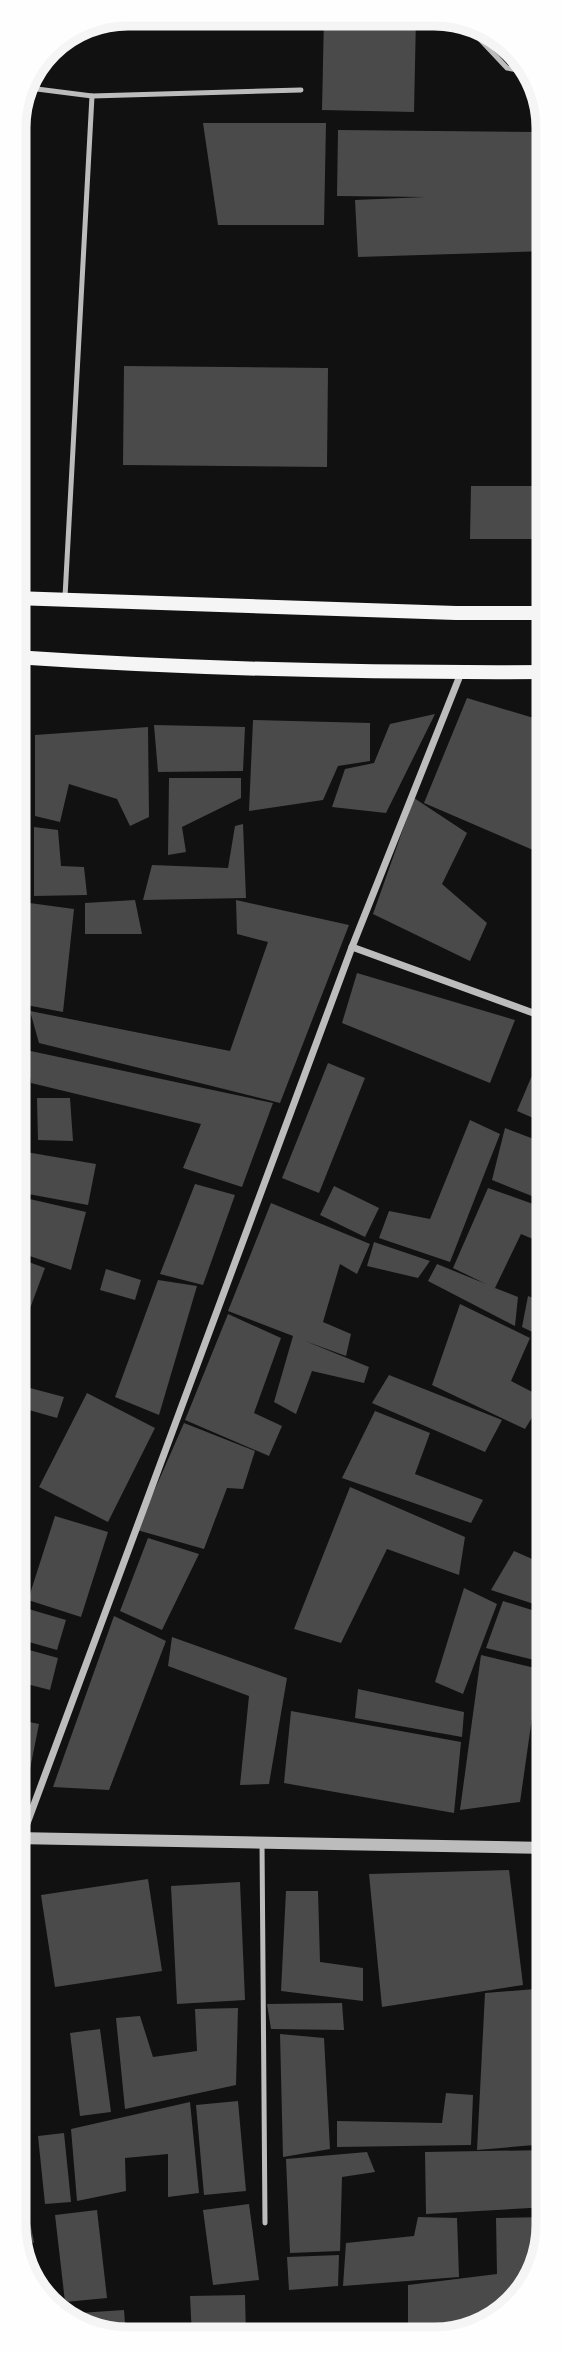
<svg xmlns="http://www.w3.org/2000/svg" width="562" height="2353" viewBox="0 0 562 2353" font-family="'Sofia Sans Condensed',sans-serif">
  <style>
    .building { fill: #4a4a4a }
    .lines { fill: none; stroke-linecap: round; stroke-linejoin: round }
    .service { stroke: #bcbcbc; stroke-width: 5 }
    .minor { stroke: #bcbcbc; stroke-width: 7 }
    .tertiary { stroke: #bcbcbc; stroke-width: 12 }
    .secondary { stroke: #f5f5f5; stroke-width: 14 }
    .rim { fill: none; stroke: #f5f5f5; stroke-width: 9 }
  </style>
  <rect width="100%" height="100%" fill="#111"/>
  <g class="building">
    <path d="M324,16L416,17L414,112L322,110Z"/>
    <path d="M21,107L19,193H14V121Z"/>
    <path d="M203,123H326L324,225H218Z"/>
    <path d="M338,130L539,132V194L547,193V251L358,257L355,200L425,197L337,196Z"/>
    <path d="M124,366L328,368L327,467L123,465Z"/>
    <path d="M471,486H543V539H470Z"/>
    <path d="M467,698L547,722V856L424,803Z"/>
    <path d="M435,714L386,813L332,807L345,769L374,763L390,724Z"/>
    <path d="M14,720H25L23,866L15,865Z"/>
    <path d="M253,720L370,723V761L338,766L323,800L249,811Z"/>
    <path d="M154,725L245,727L243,771L158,772Z"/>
    <path d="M148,727L149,817L130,826L117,799L69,784L60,822L35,816V735Z"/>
    <path d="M169,778H241V798L182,827L186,852L168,855Z"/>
    <path d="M414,798L467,833L442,884L487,923L470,961L373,914Z"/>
    <path d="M243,824L246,898L143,900L152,865L228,868L235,826Z"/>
    <path d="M34,827L58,830L61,866L84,867L87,895L34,896Z"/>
    <path d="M135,900L142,934H85V903Z"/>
    <path d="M236,900L349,925L280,1103L39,1043L30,1011L230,1051L268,942L237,934Z"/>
    <path d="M22,902L74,909L63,1012L21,1004Z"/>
    <path d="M357,973L515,1020L490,1083L342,1023Z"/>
    <path d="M15,989L22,1012L25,1077L15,1078Z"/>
    <path d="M26,1050L273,1103L242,1187L183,1168L201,1124L31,1083Z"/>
    <path d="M541,1054L547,1057V1124L517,1111Z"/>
    <path d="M328,1063L365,1078L319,1193L282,1178Z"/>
    <path d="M37,1098H70L73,1141L38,1140Z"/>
    <path d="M470,1120L500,1134L450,1262L379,1238L389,1211L430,1219Z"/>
    <path d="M505,1128L547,1144V1202L492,1180Z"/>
    <path d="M26,1152L96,1164L88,1205L28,1194Z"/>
    <path d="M195,1184L235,1195L203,1285L160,1274Z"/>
    <path d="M334,1186L379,1208L365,1237L320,1215Z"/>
    <path d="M488,1188L547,1209V1245L521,1234L495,1288L518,1297L515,1326L428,1281L437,1264L486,1284L453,1268Z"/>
    <path d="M21,1197L86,1212L71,1270L15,1251V1224Z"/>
    <path d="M271,1203L370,1244L357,1274L340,1264L323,1322L351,1334L346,1356L305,1341L369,1367L364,1383L312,1371L296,1414L274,1402L293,1336L228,1311Z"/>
    <path d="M374,1242L430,1261L418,1278L367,1266Z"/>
    <path d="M15,1257L45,1268L15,1349Z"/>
    <path d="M106,1269L141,1280L135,1300L100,1290Z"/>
    <path d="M158,1280L197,1286L159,1415L115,1397Z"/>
    <path d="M528,1296L547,1303V1339L522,1327Z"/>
    <path d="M460,1304L530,1338L511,1381L544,1398L525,1429L432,1385Z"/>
    <path d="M228,1314L281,1338L254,1413L282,1426L269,1456L185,1420Z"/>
    <path d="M389,1375L502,1420L485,1452L372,1403Z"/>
    <path d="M15,1384L64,1397L57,1418L15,1406Z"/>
    <path d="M87,1393L155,1428L108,1522L39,1487Z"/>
    <path d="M375,1411L430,1433L415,1474L483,1500L471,1523L342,1478Z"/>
    <path d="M184,1423L255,1451L243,1489L227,1488L204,1549L137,1530Z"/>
    <path d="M350,1487L465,1537L459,1575L387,1549L341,1643L294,1629Z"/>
    <path d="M55,1516L108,1532L81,1617L28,1600Z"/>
    <path d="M148,1538L199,1554L162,1630L120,1611Z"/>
    <path d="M514,1551L548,1566V1581L540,1606L491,1590Z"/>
    <path d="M464,1588L497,1604L463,1694L435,1682Z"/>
    <path d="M503,1601L548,1615V1639L538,1661L486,1648Z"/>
    <path d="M15,1605L66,1620L57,1650L15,1638Z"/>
    <path d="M114,1616L166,1641L109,1790L53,1787Z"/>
    <path d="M172,1637L287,1678L269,1784L240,1785L249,1696L168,1666Z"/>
    <path d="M15,1646L58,1658L50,1690L15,1681Z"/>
    <path d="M481,1655L539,1669L520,1802L460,1810Z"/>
    <path d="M358,1689L464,1712L462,1737L355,1718Z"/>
    <path d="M291,1711L461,1742L454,1813L284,1783Z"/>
    <path d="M15,1719L39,1724L22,1809H15Z"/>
    <path d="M509,1870L523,1985L382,2007L369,1874Z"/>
    <path d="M148,1879L162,1971L55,1987L41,1895Z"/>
    <path d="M240,1882L245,2000L177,2004L171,1886Z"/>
    <path d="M286,1891H318L320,1962L363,1968V2001L281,1991Z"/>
    <path d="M548,1988L546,2144L477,2150L485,1993Z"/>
    <path d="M342,2003L344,2030L271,2029L267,2004Z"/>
    <path d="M238,2008L236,2085L125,2109L116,2018L140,2016L153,2057L197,2051L195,2009Z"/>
    <path d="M100,2029L111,2112L80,2116L70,2033Z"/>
    <path d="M280,2034L324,2038L330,2149L283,2157Z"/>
    <path d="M446,2093L473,2095L471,2145L337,2147V2121L442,2123Z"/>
    <path d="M238,2101L246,2191L204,2195L196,2105Z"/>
    <path d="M190,2102L199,2193L168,2197V2154L125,2158L126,2191L77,2201L71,2129Z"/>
    <path d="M64,2133L71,2202L45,2204L38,2136Z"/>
    <path d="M548,2150V2207L426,2214L425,2152Z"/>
    <path d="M367,2152L375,2172L342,2177L340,2251L290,2253L286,2159Z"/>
    <path d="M249,2204L259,2280L213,2285L203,2210Z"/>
    <path d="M97,2210L107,2298L65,2302L55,2215Z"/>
    <path d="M28,2212L34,2242L22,2254L15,2240V2213Z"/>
    <path d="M418,2217L457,2218L459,2277L343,2286L346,2243L414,2236Z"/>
    <path d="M548,2217V2232L519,2300L449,2338H408V2285L497,2274L496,2218Z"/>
    <path d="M339,2255L338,2286L289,2290L287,2257Z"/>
    <path d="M245,2295L246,2337H192L190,2296Z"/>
    <path d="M124,2310L126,2337H105L64,2314Z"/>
  </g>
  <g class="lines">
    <g class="service">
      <path d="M475,25L476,35L507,68L528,72"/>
      <path d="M29,88L92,96L301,90"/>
      <path d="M14,330L25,97"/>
      <path d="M65,597L92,96"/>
      <path d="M262,1842L265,2223"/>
    </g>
    <g class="minor">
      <path d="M352,947L547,1018"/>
      <path d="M22,1837L352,947L461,673"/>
    </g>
    <path class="tertiary" d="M15,1838L548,1848"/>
    <g class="secondary">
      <path d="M14,598L456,613H547"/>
      <path d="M14,657C192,669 370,673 547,672"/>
    </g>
  </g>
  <path d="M0 0H562V2353H0ZM128 26H434A102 102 0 0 1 536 128V2225A102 102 0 0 1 434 2327H128A102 102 0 0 1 26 2225V128A102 102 0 0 1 128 26Z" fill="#fefefe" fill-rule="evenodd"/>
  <path class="rim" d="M128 26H434A102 102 0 0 1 536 128V2225A102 102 0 0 1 434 2327H128A102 102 0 0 1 26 2225V128A102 102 0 0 1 128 26Z"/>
</svg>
